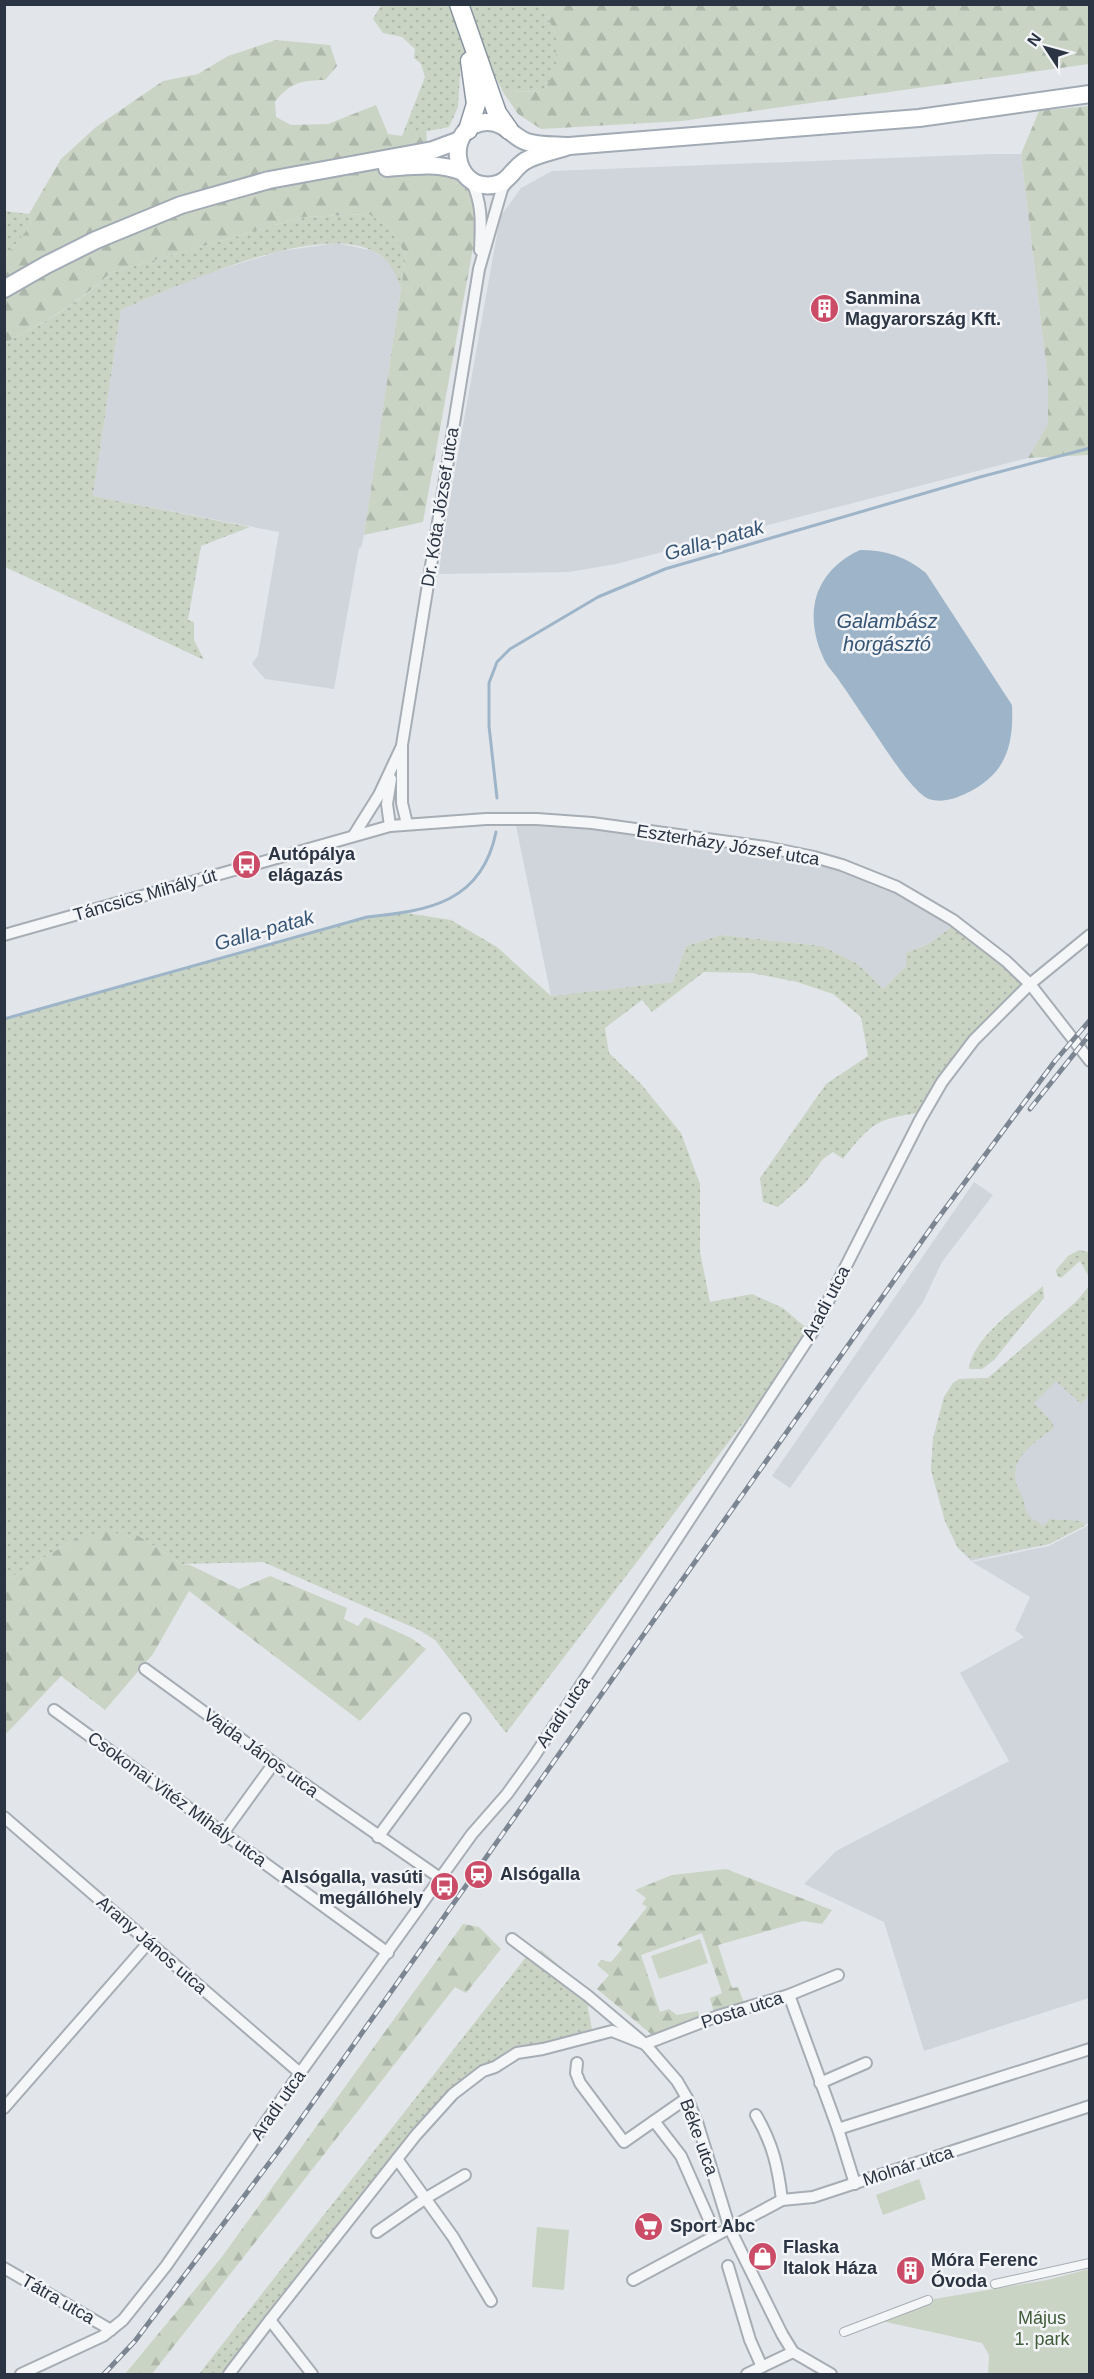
<svg xmlns="http://www.w3.org/2000/svg" width="1094" height="2379" viewBox="0 0 1094 2379" font-family="Arial,sans-serif">
  <style>
    .built { fill: #d0d5dc }
    .grass { fill: url(#grass-dots) }
    .forest { fill: url(#forest-firs) }
    .park { fill: #c9d4c4 }
    .water { fill: #9eb5c9 }
    .lines { fill: none; stroke-linecap: round; stroke-linejoin: round }
    .stream { stroke: #9eb5c9; stroke-width: 3 }
    .pedestrian-casing { stroke: #a7adb4; stroke-width: 10 }
    .minor-casing { stroke: #a7adb4; stroke-width: 14 }
    .primary-casing { stroke: #a2abb5; stroke-width: 20 }
    .motorway-casing { stroke: #8a94a0; stroke-width: 21 }
    .pedestrian { stroke: #f5f6f8; stroke-width: 8 }
    .minor { stroke: #f5f6f8; stroke-width: 10 }
    .primary { stroke: #fff; stroke-width: 16 }
    .motorway { stroke: #fff; stroke-width: 18 }
    .rail-casing { stroke: #7c8693; stroke-width: 5 }
    .rail { stroke: #f2f4f7; stroke-width: 3; stroke-dasharray: 9; stroke-linecap: butt }
    .labels { text-anchor: middle; dominant-baseline: central; stroke-width: 5; stroke-linejoin: round; paint-order: stroke }
    .poi-label { font-size: 18px; font-weight: bold; fill: #2b3442; stroke: #f2f4f7; text-anchor: start }
    .street-label { font-size: 18px; fill: #2b3442; stroke: #f2f4f7 }
    .park-label { font-size: 18px; fill: #415d38; stroke: #f2f4f7 }
    .water-label { font-size: 20px; font-style: italic; fill: #365575; stroke: #f2f4f7 }
  </style>
  <defs>
    <pattern id="grass-dots" width="8" height="8" patternUnits="userSpaceOnUse" patternTransform="scale(1.5)"><rect width="8" height="8" fill="#c9d4c4"/><path d="M2 2h.1M6 6h.1" fill="none" stroke="#adb7aa" stroke-width="1.8" stroke-linecap="round"/></pattern>
    <pattern id="forest-firs" width="22" height="20" patternUnits="userSpaceOnUse" patternTransform="scale(1.5)"><rect width="22" height="20" fill="#c9d4c4"/><path d="M5 1l3.5 6h-7zM16 11l3.5 6h-7z" fill="#adb7aa"/></pattern>
  </defs>
  <rect width="100%" height="100%" fill="#e2e6ea"/>
  <g class="built">
    <path d="M992,154H1021L1048,381V425L1028,458L616,564L569,572L439,574L442,544L500,217L521,188L552,171Z"/>
    <path d="M337,243L374,251L386,260L394,270L401,288L364,535L361,548H359L334,689L265,679L252,664L258,655L279,532L93,496L121,310L202,275L281,251Z"/>
    <path d="M516,826H556L655,837L815,862L844,870L900,895L953,926L928,944L906,953V966L883,989L858,964L822,946L721,935L686,946L673,982L551,996Z"/>
    <path d="M974,1182L993,1195L942,1262L923,1302L790,1488L772,1476Z"/>
    <path d="M1089,1286V1523L1049,1544L971,1561L958,1548L945,1521L931,1470L933,1439L944,1397L953,1383L959,1379L988,1378L1077,1301Z"/>
    <path d="M1089,1525V1998L924,2051L884,1922L804,1884L836,1851L1009,1761L960,1673L1024,1637L1015,1630L1030,1597L972,1562L1049,1546Z"/>
  </g>
  <g class="grass">
    <path d="M381,5H540L556,33V71L543,91L503,92L482,49L461,58L458,107L449,127L402,136L425,77L421,64L414,58L415,49L402,37L383,33L373,19Z"/>
    <path d="M5,211L29,214L31,225L5,257Z"/>
    <path d="M369,214L389,227L406,255L401,288C395,273 390,260 375,252C319,220 177,286 121,310L93,496L250,527L201,546L188,620L194,622V640L204,660L5,567V343C41,324 81,303 110,273L303,217Z"/>
    <path d="M406,913L451,920L497,947L551,996L673,982L686,946L721,935L822,946L858,964L883,989L906,966V953L928,944L953,926L1030,984L974,1041L925,1112C877,1119 873,1121 843,1159L833,1152L823,1159L806,1182L778,1207L763,1202L760,1178L826,1084L868,1056L861,1017L833,994L797,982L752,973L704,972L652,1012L642,1000L605,1028L609,1053L641,1084L681,1133L700,1184V1252L710,1302L752,1294L783,1308L812,1333L506,1733L435,1640L419,1630L263,1562L182,1564L137,1535L77,1538L5,1581V1019L367,917Z"/>
    <path d="M1079,1250L1089,1252V1277L1080,1261L1061,1278L1057,1276L1056,1270L1068,1256Z"/>
    <path d="M1043,1286L1044,1298L994,1360L982,1369H969C973,1337 1019,1306 1043,1286Z"/>
    <path d="M1089,1286V1395L1081,1404L1056,1381L1034,1403L1052,1422L1054,1428C1029,1446 1002,1464 1022,1496C1025,1501 1024,1509 1028,1514C1031,1519 1039,1522 1043,1526L1050,1519L1079,1521L1086,1525L1049,1544L971,1559L958,1548L945,1521L931,1470L933,1439L944,1397L953,1383L959,1379L988,1378L1077,1301Z"/>
    <path d="M541,1950L589,1991L588,2008L593,2035L543,2049L495,2067L434,2113L233,2374H199L526,1957Z"/>
  </g>
  <g class="forest">
    <path d="M540,5H1089V64L682,121L541,129L518,114L503,92L543,91L556,70V33Z"/>
    <path d="M276,40L330,45L337,66L325,80C302,80 289,83 275,102L276,117L291,125L328,124L376,105L388,134L402,136L426,130L429,163L468,183L476,212L473,248L423,522L364,535L406,255L389,227L369,214L303,217L110,273C81,302 41,324 5,343V257L31,225L29,214L61,159L96,127L163,81L198,74L228,56Z"/>
    <path d="M1089,106V455L1028,458L1048,424V381L1021,154L1039,111Z"/>
    <path d="M103,1532L137,1535L182,1564L190,1565L239,1589L270,1576L347,1608L344,1619L358,1626L365,1617L411,1638L426,1649L360,1721L189,1591L153,1654L105,1710L61,1676L5,1735V1581L77,1538Z"/>
    <path d="M726,1869L832,1910L822,1924L803,1921L718,1945L732,1988L738,1987L746,2008L715,2016L710,1998L722,1993L702,1933L641,1955L660,2012L669,2009L677,2015L698,2011L701,2023L651,2034L597,1989L609,1975L597,1965L601,1960L611,1962L622,1949L617,1945L647,1907L642,1904L646,1898L635,1890L672,1875Z"/>
    <path d="M463,1924L479,1927L501,1949L466,1993L455,1987L152,2374H125L221,2258Z"/>
  </g>
  <g class="park">
    <path d="M700,1939L708,1963L659,1979L651,1956Z"/>
    <path d="M919,2179L926,2199L883,2215L876,2195Z"/>
    <path d="M537,2227L569,2230L564,2290L532,2287Z"/>
    <path d="M1089,2269V2374H988L989,2355L982,2343L872,2319L928,2300L1047,2280Z"/>
  </g>
  <path class="water" d="M860,550C886,550 907,557 926,573L1012,705C1014,748 1005,775 965,794C954,799 941,803 929,799C913,793 885,748 874,732C862,715 851,697 838,679C833,672 826,665 823,657C803,612 815,571 860,550Z"/>
  <g class="lines">
    <g class="stream">
      <path d="M497,798L489,726V683L497,662L510,649L598,597L665,569L980,477L1090,448"/>
      <path d="M4,1019L367,917C429,911 482,902 496,832"/>
    </g>
    <defs>
      <g id="pedestrian">
        <path d="M995,2284L1090,2263"/>
        <path d="M844,2332L928,2300"/>
      </g>
      <g id="minor">
        <path d="M471,181C483,203 481,226 480,250"/>
        <path d="M407,824L402,803V745L479,269L502,189L509,179"/>
        <path d="M390,826L387,804L391,779"/>
        <path d="M354,835L379,795L401,748"/>
        <path d="M4,935L390,826L486,819H537L592,823L766,847L814,857L842,865L897,887L953,920L1006,961L1030,984L1090,1061"/>
        <path d="M145,1669L274,1763L440,1878"/>
        <path d="M54,1710L388,1953"/>
        <path d="M4,1817L300,2073"/>
        <path d="M224,1832L274,1763"/>
        <path d="M378,1837L465,1719"/>
        <path d="M512,1939L588,1996L645,2044L677,2081L687,2098L698,2125L730,2229L782,2334L793,2352L831,2374"/>
        <path d="M789,1995L838,2129L855,2184"/>
        <path d="M645,2044L718,2016L789,1995L838,1975"/>
        <path d="M577,2063L576,2073L580,2083L624,2142L654,2121"/>
        <path d="M820,2083L866,2063"/>
        <path d="M687,2098L654,2121L681,2156L711,2224"/>
        <path d="M4,2108L149,1942"/>
        <path d="M756,2115C773,2144 778,2167 782,2200"/>
        <path d="M838,2129L1090,2049"/>
        <path d="M397,2159L453,2237L491,2301"/>
        <path d="M377,2232L426,2198L465,2175"/>
        <path d="M728,2266L750,2340L762,2367"/>
        <path d="M4,2268L111,2330"/>
        <path d="M633,2280L782,2200L813,2197L1090,2106"/>
        <path d="M270,2320L312,2374"/>
        <path d="M21,2374L103,2336L123,2320L166,2266L300,2073L472,1834L507,1794L533,1758L812,1333L920,1120L942,1082L974,1040L1030,984L1090,935"/>
        <path d="M229,2374L270,2320L416,2135L453,2094L483,2071L495,2067L517,2053L543,2049L612,2031L645,2044"/>
        <path d="M747,2374L793,2352"/>
      </g>
      <g id="primary">
        <path d="M569,146C555,151 537,154 525,161C512,169 509,183 493,185C451,191 444,125 486,122C505,121 512,137 527,142C539,146 556,145 569,146L919,118L1090,94"/>
        <path d="M387,168C414,166 437,162 463,172"/>
        <path d="M4,289L46,265L96,240L181,205L269,180L433,150L460,140"/>
      </g>
      <g id="motorway">
        <path d="M459,4L497,113L509,130"/>
        <path d="M468,130L476,104L470,61"/>
      </g>
    </defs>
    <use href="#pedestrian" class="pedestrian-casing"/>
    <use href="#minor" class="minor-casing"/>
    <use href="#primary" class="primary-casing"/>
    <use href="#motorway" class="motorway-casing"/>
    <use href="#pedestrian" class="pedestrian"/>
    <use href="#minor" class="minor"/>
    <use href="#primary" class="primary"/>
    <use href="#motorway" class="motorway"/>
    <defs>
      <g id="rail">
        <path d="M1030,1109L1090,1034"/>
        <path d="M104,2374L135,2341L282,2146L936,1221L1055,1061L1090,1020"/>
      </g>
    </defs>
    <use href="#rail" class="rail-casing"/>
    <use href="#rail" class="rail"/>
  </g>
  <defs>
    <symbol id="building-disc" viewBox="-11 -11 22 22"><circle r="9.5" fill="#cb4c66" stroke="#f2f4f7"/><path d="M-4-6H4V6H1V3H-1V6H-4ZM-2.5-4.3h1.7v1.8h-1.7ZM.8-4.3h1.7v1.8H.8ZM-2.5-1h1.7V.8h-1.7ZM.8-1h1.7V.8H.8Z" fill="#fff"/></symbol>
    <symbol id="bus-disc" viewBox="-11 -11 22 22"><circle r="9.5" fill="#cb4c66" stroke="#f2f4f7"/><path d="M-5-6H5V4H4V6H2V4H-2V6H-4V4H-5ZM-3.5-4V0h7V-4ZM-3.5 1.2v1.5H-2V1.2ZM2 1.2v1.5H3.5V1.2Z" fill="#fff"/></symbol>
    <symbol id="station-disc" viewBox="-11 -11 22 22"><circle r="9.5" fill="#cb4c66" stroke="#f2f4f7"/><path d="M-3-6H3Q5-6 5-4V2Q5 4 3 4L4.5 6H3L1.5 4h-3L-3 6H-4.5L-3 4Q-5 4-5 2V-4Q-5-6-3-6ZM-3.5-4v3h7v-3ZM-3.5 1v1.5H-2V1ZM2 1v1.5H3.5V1Z" fill="#fff"/></symbol>
    <symbol id="supermarket-disc" viewBox="-11 -11 22 22"><circle r="9.5" fill="#cb4c66" stroke="#f2f4f7"/><path d="M-6-5.5h2.5l.6 2H6L4.5 2H-2.5L-4.4-4H-6ZM-1.5 3.2a1.3 1.3 0 1 0 .1 0ZM3 3.2a1.3 1.3 0 1 0 .1 0Z" fill="#fff"/></symbol>
    <symbol id="shop-disc" viewBox="-11 -11 22 22"><circle r="9.5" fill="#cb4c66" stroke="#f2f4f7"/><path d="M-5-2.5h2.3a2.7 3.5 0 0 1 5.4 0H5L5.5 6h-11ZM-1.5-2.5h3a1.5 2.3 0 0 0-3 0Z" fill="#fff"/></symbol>
  </defs>
  <g fill-rule="evenodd">
    <use href="#building-disc" x="808" y="292" width="33" height="33"/>
    <use href="#bus-disc" x="230" y="848" width="33" height="33"/>
    <use href="#station-disc" x="462" y="1858" width="33" height="33"/>
    <use href="#bus-disc" x="428" y="1870" width="33" height="33"/>
    <use href="#supermarket-disc" x="632" y="2210" width="33" height="33"/>
    <use href="#shop-disc" x="746" y="2240" width="33" height="33"/>
    <use href="#building-disc" x="894" y="2254" width="33" height="33"/>
  </g>
  <g class="labels">
    <g class="poi-label">
      <text x="845" y="298">Sanmina<tspan x="845" dy="21">Magyarország Kft.</tspan></text>
      <text x="268" y="854">Autópálya<tspan x="268" dy="21">elágazás</tspan></text>
      <text x="500" y="1874">Alsógalla</text>
      <text x="423" y="1877" text-anchor="end">Alsógalla, vasúti<tspan x="423" dy="21">megállóhely</tspan></text>
      <text x="670" y="2226">Sport Abc</text>
      <text x="783" y="2247">Flaska<tspan x="783" dy="21">Italok Háza</tspan></text>
      <text x="931" y="2260">Móra Ferenc<tspan x="931" dy="21">Óvoda</tspan></text>
    </g>
    <g class="street-label">
      <text transform="translate(440 507) rotate(-81)">Dr. Kóta József utca</text>
      <text transform="translate(728 845) rotate(9)">Eszterházy József utca</text>
      <text transform="translate(145 895) rotate(-16)">Táncsics Mihály út</text>
      <text transform="translate(826 1303) rotate(-62)">Aradi utca</text>
      <text transform="translate(563 1712) rotate(-56)">Aradi utca</text>
      <text transform="translate(261 1753) rotate(36)">Vajda János utca</text>
      <text transform="translate(177 1799) rotate(36)">Csokonai Vitéz Mihály utca</text>
      <text transform="translate(152 1945) rotate(41)">Arany János utca</text>
      <text transform="translate(742 2010) rotate(-18)">Posta utca</text>
      <text transform="translate(278 2105) rotate(-55)">Aradi utca</text>
      <text transform="translate(699 2137) rotate(70)">Béke utca</text>
      <text transform="translate(908 2166) rotate(-18)">Molnár utca</text>
      <text transform="translate(58 2299) rotate(30)">Tátra utca</text>
    </g>
    <g class="park-label">
      <text x="1042" y="2318">Május<tspan x="1042" dy="21">1. park</tspan></text>
    </g>
    <g class="water-label">
      <text transform="translate(714 540) rotate(-16)">Galla-patak</text>
      <text x="887" y="621">Galambász<tspan x="887" dy="23">horgásztó</tspan></text>
      <text transform="translate(264 930) rotate(-16)">Galla-patak</text>
    </g>
  </g>
  <rect width="1094" height="2379" fill="none" stroke="#2b3442" stroke-width="12"/>
  <g transform="translate(1046 48) rotate(306)" stroke="#f2f4f7" stroke-width="4.5" paint-order="stroke">
  <path d="M0-4.5L10 22L0 15L-10 22Z" fill="#2b3442"/>
  <text y="-9" font-size="16" font-weight="bold" text-anchor="middle" fill="#2b3442">N</text>
  </g>
</svg>
